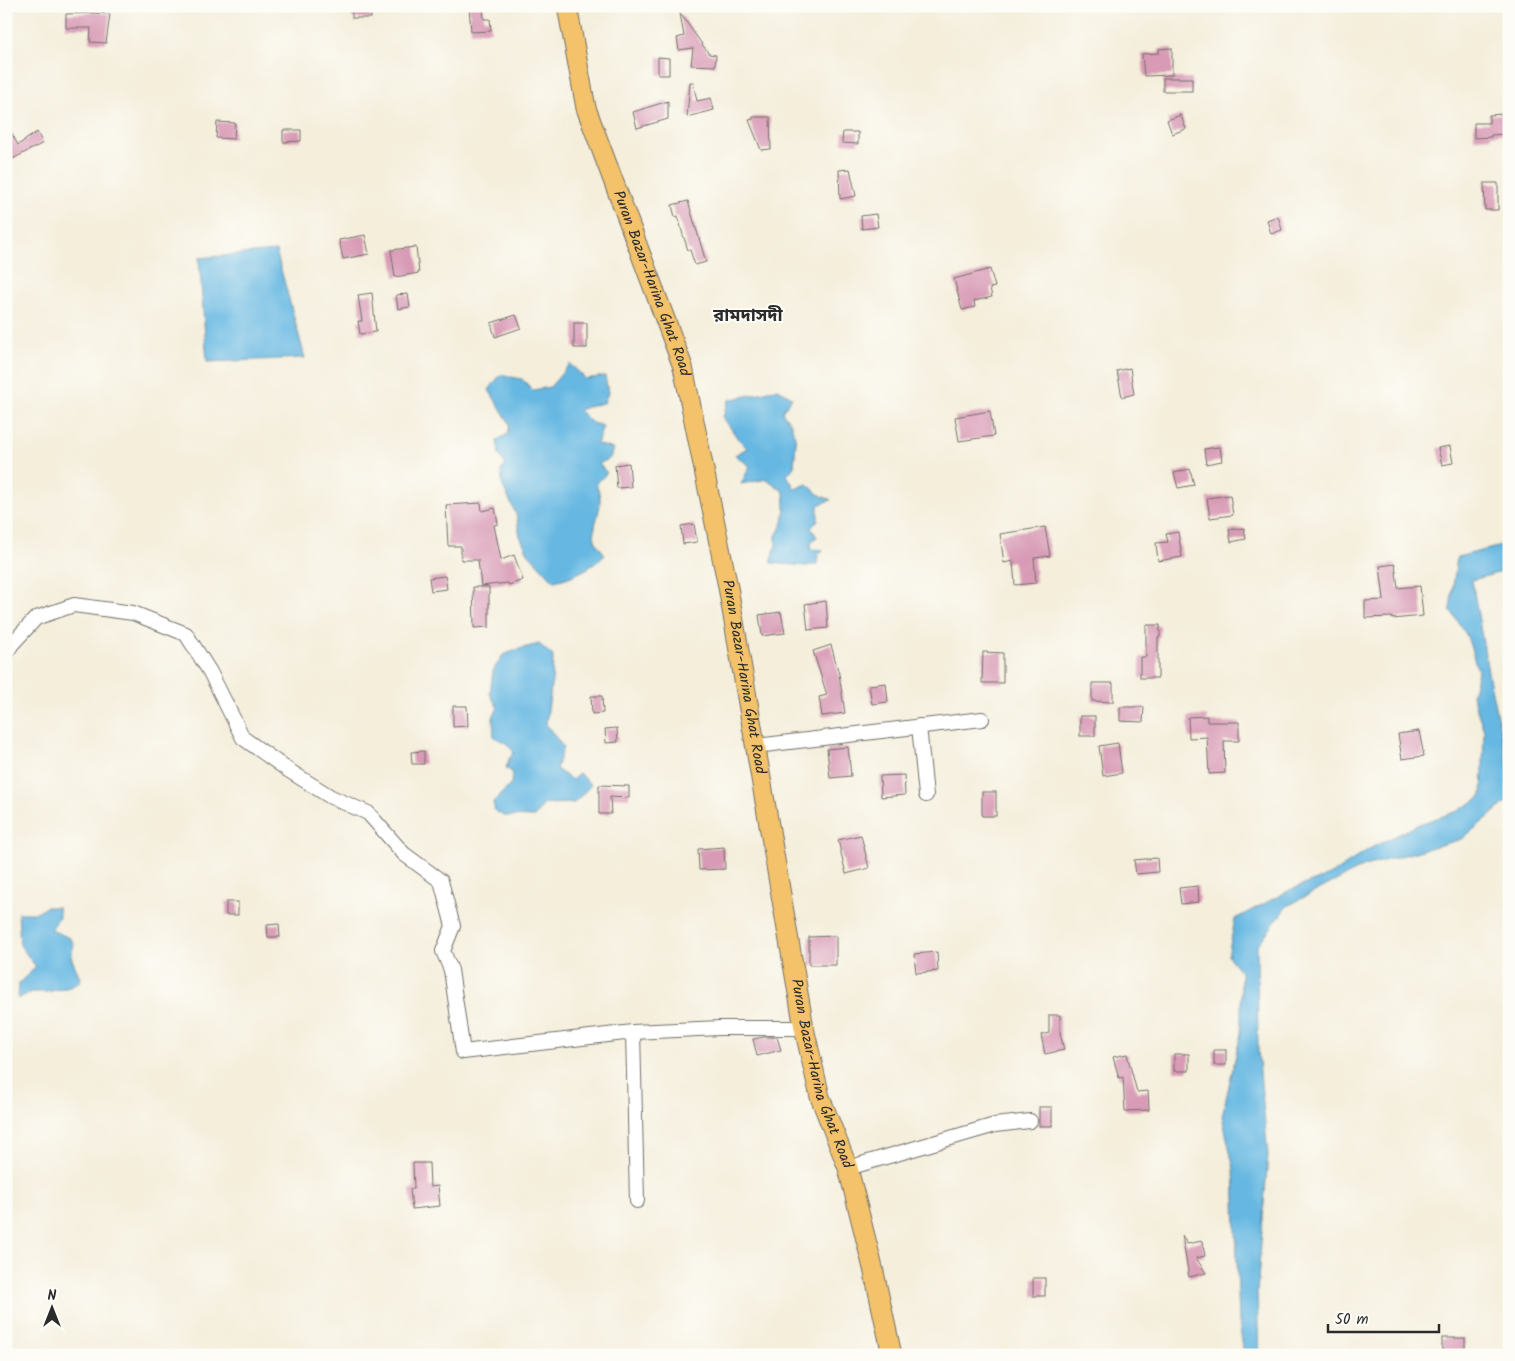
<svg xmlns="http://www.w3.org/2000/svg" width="1515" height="1361" viewBox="0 0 1515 1361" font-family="Kalam,'Noto Sans Bengali',sans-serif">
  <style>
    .water { fill: #66b8e2; stroke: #487286 }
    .building { fill: #d89ab5 }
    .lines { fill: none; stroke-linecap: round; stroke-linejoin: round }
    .minor-casing { stroke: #716f69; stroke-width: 16 }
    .major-casing { stroke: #716f69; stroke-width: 21 }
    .minor { stroke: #fff; stroke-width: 14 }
    .major { stroke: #f3c26a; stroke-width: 19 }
    .labels { text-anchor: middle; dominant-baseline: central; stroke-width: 4; stroke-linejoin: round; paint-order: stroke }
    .street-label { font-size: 15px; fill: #2b2b2b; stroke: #fdfcf7 }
    .quarter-label { font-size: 18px; font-weight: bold; fill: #2b2b2b; stroke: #fdfcf7 }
  </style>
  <rect width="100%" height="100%" fill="#fdfcf7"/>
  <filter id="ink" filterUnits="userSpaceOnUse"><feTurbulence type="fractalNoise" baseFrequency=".02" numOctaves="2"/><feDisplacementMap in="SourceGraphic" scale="10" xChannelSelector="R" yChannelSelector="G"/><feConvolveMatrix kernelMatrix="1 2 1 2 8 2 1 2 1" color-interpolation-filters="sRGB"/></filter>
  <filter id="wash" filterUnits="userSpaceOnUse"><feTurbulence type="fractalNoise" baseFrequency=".0096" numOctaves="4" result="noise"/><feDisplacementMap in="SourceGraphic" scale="20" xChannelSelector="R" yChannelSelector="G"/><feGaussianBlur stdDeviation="1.12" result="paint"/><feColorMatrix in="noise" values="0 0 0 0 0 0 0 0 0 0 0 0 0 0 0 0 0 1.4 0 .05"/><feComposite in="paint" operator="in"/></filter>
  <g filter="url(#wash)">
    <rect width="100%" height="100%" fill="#f4eedb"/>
    <g class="water">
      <path d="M276,251L305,358L207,362L199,258Z"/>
      <path d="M570,364L586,379L605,376L608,393L604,403L594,405L579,410L592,423L603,426L597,444L613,449L610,458L599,464L607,473L596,484C598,489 600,495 600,500C601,512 590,531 596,542C599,547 602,550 605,555C592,568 571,578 554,581L528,553L520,536L516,514L502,484L501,470L506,465L499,455L497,440L508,434L510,424L489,390L500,375L522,379L533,390L550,387Z"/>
      <path d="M778,389L792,397L782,412L791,424L796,441L794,467L787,475L795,489L807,484L818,494L831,500L818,505V520L811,528L817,537L812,541L810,549L823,550L818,555L817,564L806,566L771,563L776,545V536L783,523L785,506L784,492L767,479L741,484L750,466L735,455L747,448L738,439L723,417L729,400Z"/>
      <path d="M1509,544V570L1472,580L1489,678L1509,772V800L1462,839L1365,866L1287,906L1257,946L1258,1051L1268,1155L1257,1293L1259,1355H1244L1239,1322L1234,1169L1222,1116L1241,1033V972L1228,956L1235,919L1290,890L1330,875L1369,849L1419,824L1458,811L1482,796L1484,731L1472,695L1478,671L1467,636L1450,609L1457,557Z"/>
      <path d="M539,644L553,656L552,681L546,724L563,747L556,769L572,780L579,773L591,785L574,803L544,804L534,817L504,816L495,811L493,802L511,784L512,772L506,768L509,759L514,752L506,743L494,737L493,717L498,708L490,694L493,671L503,655L519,649Z"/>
      <path d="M47,907H58L59,917L51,930L70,938L74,944L71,957L81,980L70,987L46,992H31L18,999L19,983L36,967L20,945L18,913H34Z"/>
    </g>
    <g id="blocks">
      <g class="building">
        <rect x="352" y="6" width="19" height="12"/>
        <path d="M469,6H483L484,19H490L491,31L471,32Z"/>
        <path d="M93,13L110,14L106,43L90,42L91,28H66V14Z"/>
        <path d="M680,13L709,54L716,55L715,66L691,65L693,48L679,50L677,38L684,36Z"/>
        <path d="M1172,48V75L1144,76L1142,54L1159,53V49Z"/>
        <path d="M658,57L669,58V75H658Z"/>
        <rect x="1163" y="78" width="29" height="13"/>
        <path d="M690,82H693L697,101L711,98L714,110L687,117Z"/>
        <path d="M668,101V119L637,128L633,112Z"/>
        <path d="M1503,114L1505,134L1491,135V137L1474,138V123H1489V115Z"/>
        <path d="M1181,115L1186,129L1172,134L1167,120Z"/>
        <path d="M753,117H770L771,149L761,150L749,120L753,119Z"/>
        <path d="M217,122L235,123L234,139L216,138Z"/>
        <path d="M6,123L18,145L37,132L43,143L7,162Z"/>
        <path d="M283,130H301V141L283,142Z"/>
        <path d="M843,132H858V144L842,143Z"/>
        <path d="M850,169L856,196L840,199L839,170Z"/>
        <path d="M1484,183H1498V210H1485Z"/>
        <path d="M688,201L706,262L695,265L690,250H688L683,235L678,216L675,217L672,205Z"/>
        <path d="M876,214L878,227L862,229L861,216Z"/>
        <path d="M1278,216L1282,230L1271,234L1267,220Z"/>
        <path d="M365,235L369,254L343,259L339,240Z"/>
        <path d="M416,247L419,273L395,277L391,250Z"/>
        <path d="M990,269L995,287L990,288L992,297L974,301L975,307L962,310L954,279Z"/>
        <path d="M372,293L376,332L360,334L358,321H362L358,295Z"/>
        <path d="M408,294L410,307L398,309L396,295Z"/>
        <path d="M516,315L521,328L495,337L491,323Z"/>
        <rect x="574" y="323" width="13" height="25"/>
        <path d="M1130,368L1134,394L1122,397L1117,371Z"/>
        <path d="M990,411L994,436L959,441L955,417Z"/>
        <path d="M1450,446L1453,463L1442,465L1438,448Z"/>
        <path d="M1220,447L1222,461L1206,464L1204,449Z"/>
        <path d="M629,463L631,487L617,488L615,465Z"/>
        <path d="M1190,469L1194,485L1178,488L1174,473Z"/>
        <path d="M1230,495L1233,515L1210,518L1207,498Z"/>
        <path d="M481,503L482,511L495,508L498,524L494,525L501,560L514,555L523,580L509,585L508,583L481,586L478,560H461V546H448L446,505Z"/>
        <path d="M694,524L697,542L683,544L681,526Z"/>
        <path d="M1045,527L1050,556L1034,558L1036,583L1015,585L1013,561L1004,563L1000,534Z"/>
        <path d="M1244,528L1246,539L1231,542L1229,530Z"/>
        <path d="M1178,532L1182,557L1158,561L1156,543L1168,542L1166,534Z"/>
        <path d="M1395,564L1398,588L1420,586L1423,616L1392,619V617L1365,618V601L1384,600L1380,566Z"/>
        <path d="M445,576L447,589L431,591L429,578Z"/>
        <path d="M473,587H489V627L474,628Z"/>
        <path d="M826,601L828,628L808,630L805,604Z"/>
        <path d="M781,612L785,633L762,636L759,615Z"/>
        <path d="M1146,625H1160V637H1158V678H1140V657H1146Z"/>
        <path d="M831,645L839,674L845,713L822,716L819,697L827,695L813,651Z"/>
        <path d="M983,652L1003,653V683H982Z"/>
        <path d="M886,683L888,702L872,704L869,685Z"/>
        <path d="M1092,683H1113V702L1092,701Z"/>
        <path d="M591,696H602L603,713L592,714Z"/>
        <path d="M453,706H467L468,726L453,727Z"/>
        <path d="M1120,707H1144L1143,722L1120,721Z"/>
        <rect x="1080" y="716" width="15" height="20"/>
        <path d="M1207,716V722H1239V741H1224L1225,773L1209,774L1207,737L1189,738L1188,717Z"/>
        <path d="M617,728L618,742L606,743L605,729Z"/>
        <path d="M1419,731L1424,756L1402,759L1398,734Z"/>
        <path d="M1118,743L1122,773L1103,776L1099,746Z"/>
        <path d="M848,747L851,776L830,778L827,749Z"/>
        <path d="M424,751V764H412L411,752Z"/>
        <path d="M904,775L905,795L881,797L880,776Z"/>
        <path d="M599,785L629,786V798L610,797L611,814H599Z"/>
        <rect x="982" y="792" width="14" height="24"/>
        <path d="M861,835L869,868L846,874L838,840Z"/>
        <path d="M724,847L725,869L699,870L698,849Z"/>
        <path d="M1157,858L1158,872L1136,874L1134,860Z"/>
        <path d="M1198,886L1199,902L1181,904L1179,888Z"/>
        <rect x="226" y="902" width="12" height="13"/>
        <path d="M279,924L280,937H268L267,925Z"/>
        <path d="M836,936V965H809V937Z"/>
        <path d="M937,952L938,971L916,973L914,954Z"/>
        <path d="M1049,1015H1060V1033L1064,1050L1045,1054L1041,1035L1049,1033Z"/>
        <path d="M764,1037H777L781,1050L757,1056L753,1039Z"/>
        <rect x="1214" y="1050" width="12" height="15"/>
        <path d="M1127,1054L1137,1092L1148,1091L1149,1110L1125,1111L1123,1077L1119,1078L1113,1057Z"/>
        <rect x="1174" y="1054" width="15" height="17"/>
        <rect x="1039" y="1107" width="13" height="19"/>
        <path d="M413,1163H429L430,1187L438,1186L440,1206L412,1209L410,1189H414Z"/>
        <path d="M1182,1235L1187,1244L1202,1241L1205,1256L1196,1258L1206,1273L1189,1277Z"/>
        <rect x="1033" y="1278" width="12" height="18"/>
        <rect x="1442" y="1338" width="23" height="17"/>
      </g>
    </g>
  </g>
  <g filter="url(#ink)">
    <use href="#blocks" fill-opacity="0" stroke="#716f69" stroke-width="1"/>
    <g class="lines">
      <defs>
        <g id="minor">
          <path d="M6,654L12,644L36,618L74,605L133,613L186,634L210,672L243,738L288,770L331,797L368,813L404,854L441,881L453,926L443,951L451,970L463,1052L633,1032L720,1028H804"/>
          <path d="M919,726L926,795"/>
          <path d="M756,746L982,719"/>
          <path d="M633,1032L637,1201"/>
          <path d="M848,1168L995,1125L1030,1121"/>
        </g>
        <g id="major">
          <path id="s1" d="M567,6L586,108L683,367L728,587L804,1028L820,1097L848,1168L873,1268L892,1355"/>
        </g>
      </defs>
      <use href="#minor" class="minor-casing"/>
      <use href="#major" class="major-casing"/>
      <use href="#minor" class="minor"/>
      <use href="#major" class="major"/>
    </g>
  </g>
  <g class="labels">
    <g class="street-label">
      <text stroke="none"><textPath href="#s1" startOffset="291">Puran Bazar-Harina Ghat Road</textPath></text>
      <text stroke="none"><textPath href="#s1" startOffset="696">Puran Bazar-Harina Ghat Road</textPath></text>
      <text stroke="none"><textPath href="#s1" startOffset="1101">Puran Bazar-Harina Ghat Road</textPath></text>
    </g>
    <g class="quarter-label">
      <text x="748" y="316">রামদাসদী</text>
    </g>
  </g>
  <rect width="1515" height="1361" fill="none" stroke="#fdfcf7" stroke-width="25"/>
  <g transform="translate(52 1308)" stroke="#fdfcf7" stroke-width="4" paint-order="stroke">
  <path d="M0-4L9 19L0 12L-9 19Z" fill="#2b2b2b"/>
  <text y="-8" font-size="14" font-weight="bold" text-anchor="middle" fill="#2b2b2b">N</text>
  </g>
  <path d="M1328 1324v8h111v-8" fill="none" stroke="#2b2b2b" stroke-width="2.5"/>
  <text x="1335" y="1324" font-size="15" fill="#2b2b2b" stroke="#fdfcf7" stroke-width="4" paint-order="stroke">50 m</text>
</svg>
